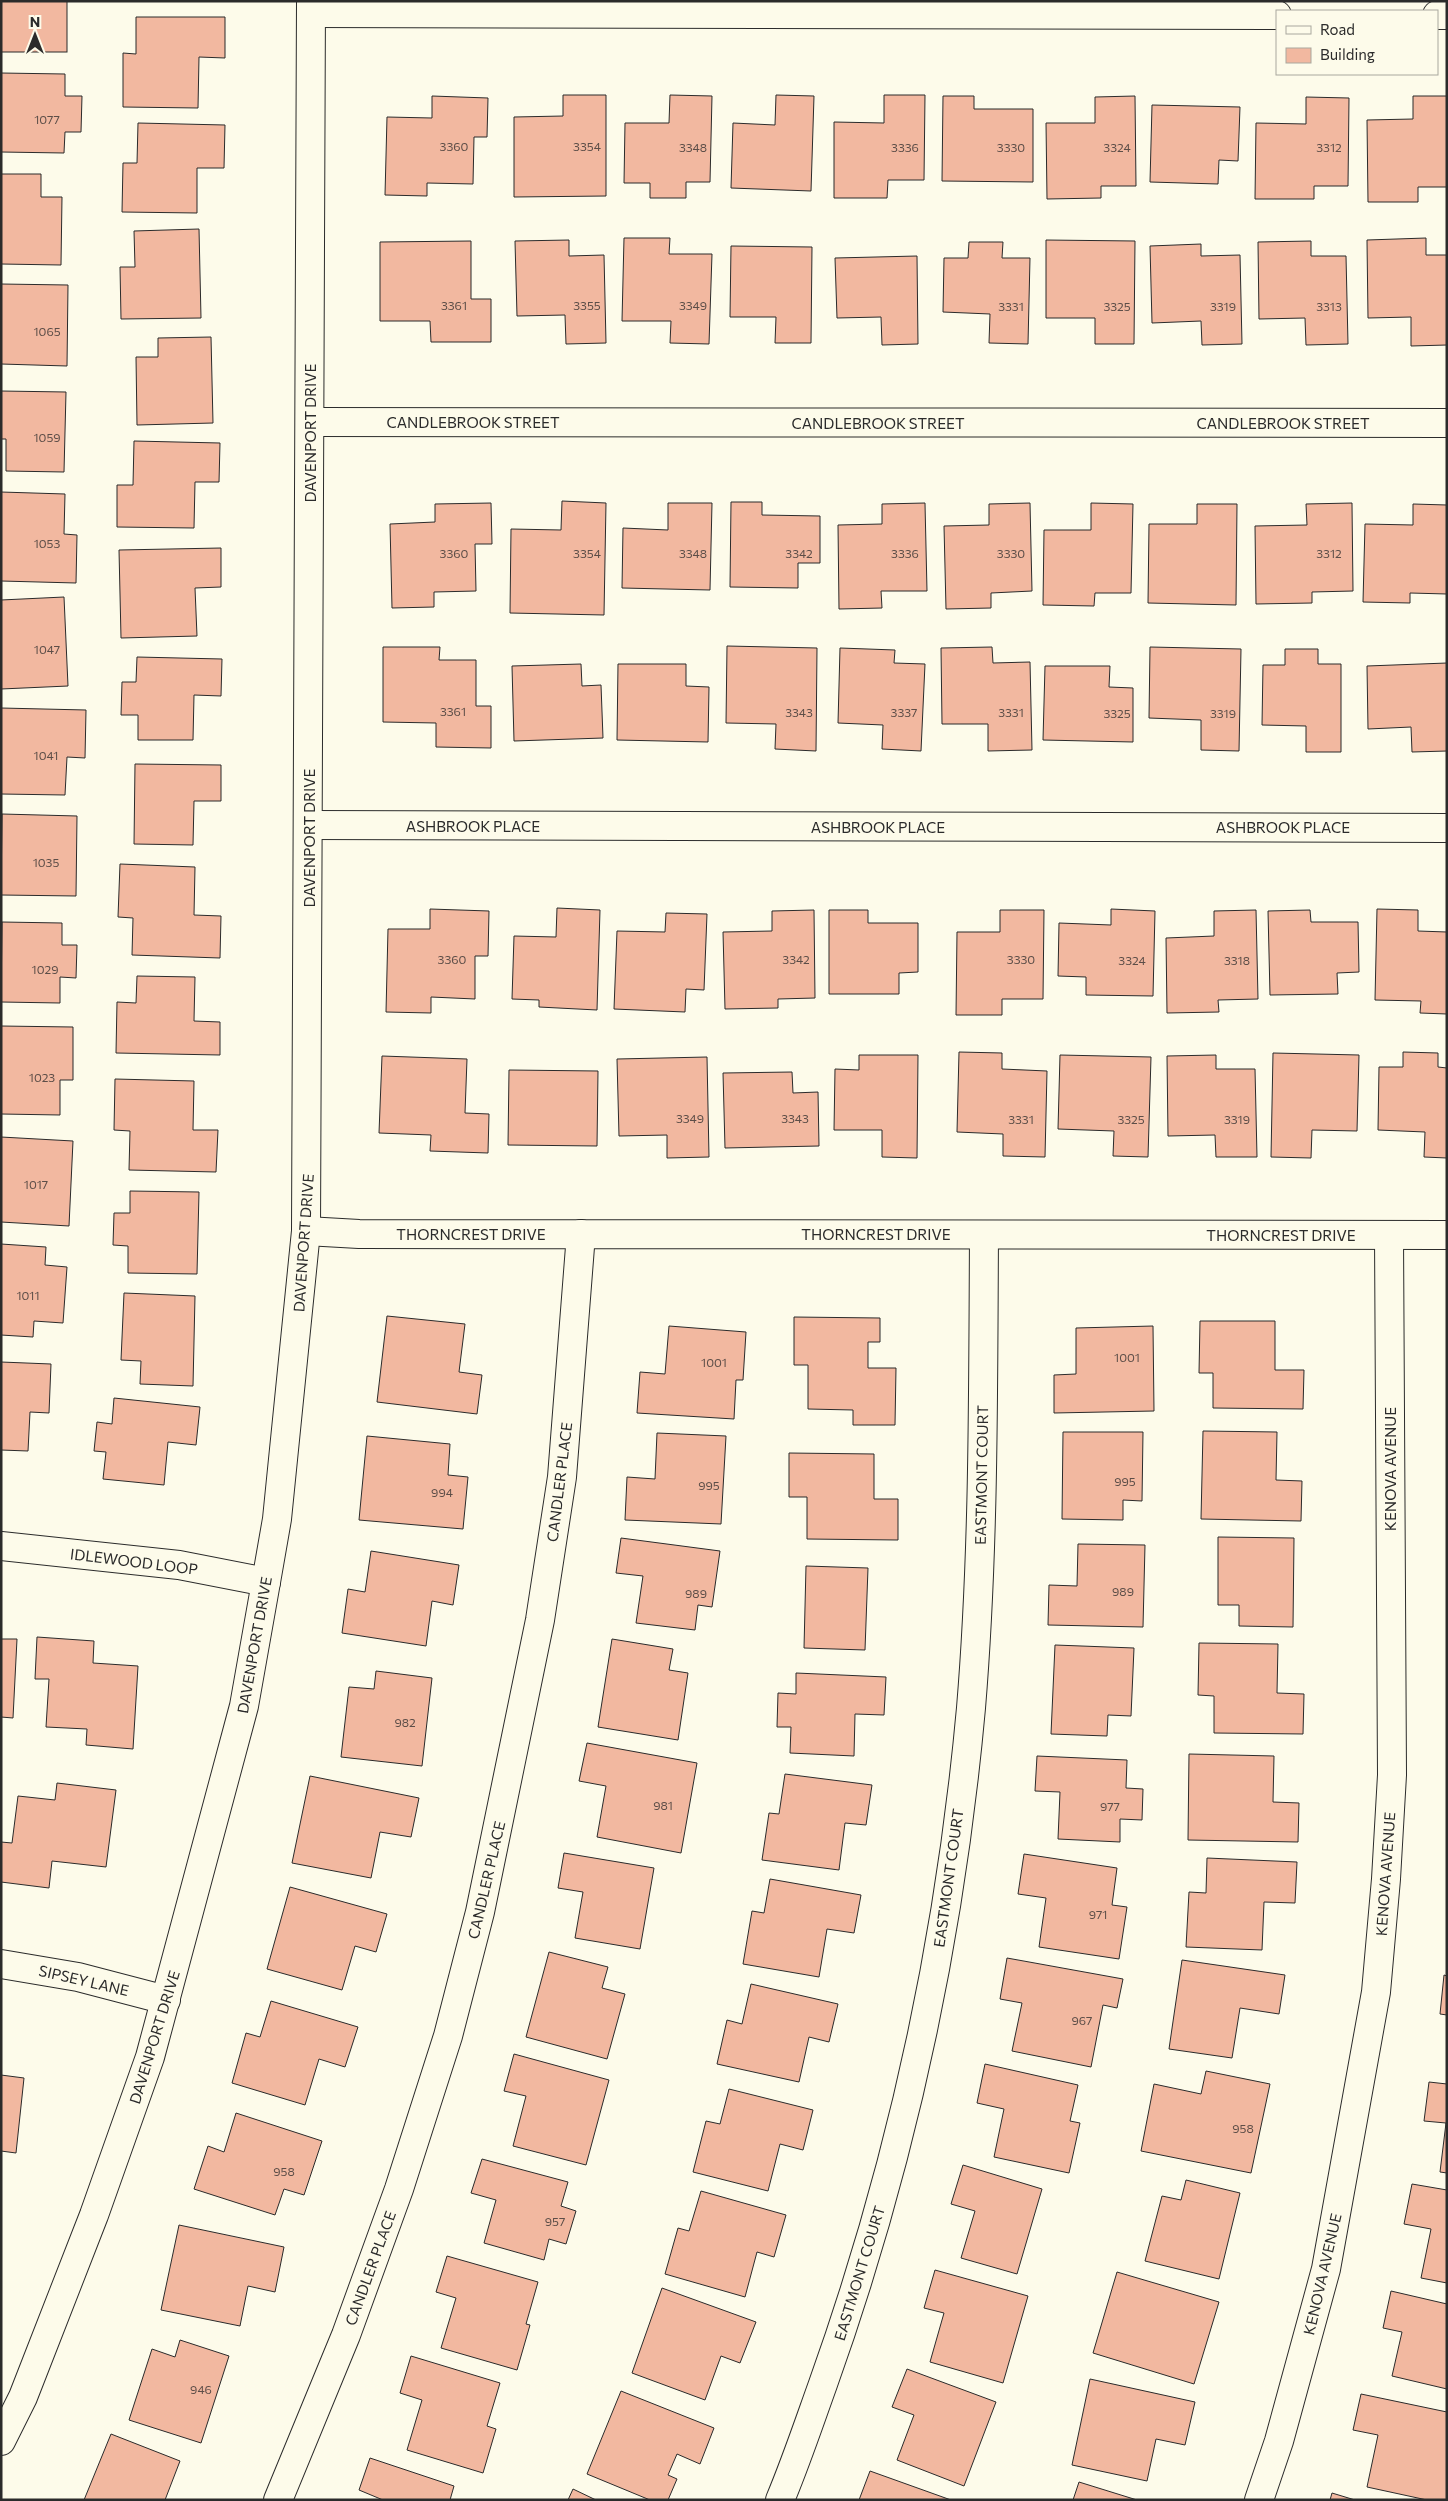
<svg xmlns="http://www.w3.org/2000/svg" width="1448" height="2501" viewBox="0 0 1448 2501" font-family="Commissioner,sans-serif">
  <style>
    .building { fill: #f2b8a0; stroke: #2b2b2b }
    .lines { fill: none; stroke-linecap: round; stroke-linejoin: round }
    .minor-casing { stroke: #2b2b2b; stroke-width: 30 }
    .tertiary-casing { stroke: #2b2b2b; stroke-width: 30 }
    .minor { stroke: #fdfbea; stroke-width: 28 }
    .tertiary { stroke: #fdfbea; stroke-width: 28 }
    .labels { text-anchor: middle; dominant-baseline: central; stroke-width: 4; stroke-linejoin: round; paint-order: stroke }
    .number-label { font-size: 12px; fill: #5d4e48 }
    .street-label { font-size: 15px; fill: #2b2b2b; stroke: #fdfbea }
  </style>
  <rect width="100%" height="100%" fill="#fdfbea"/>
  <g class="building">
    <rect x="1" y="1" width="66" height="51"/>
    <path d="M136,17H225V58L199,57L198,108L123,107V53L136,54Z"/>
    <path d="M1,73L65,74V96H82L81,132H65L64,153L1,152Z"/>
    <path d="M563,95H606V196L514,197V117L563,116Z"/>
    <path d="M670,95L712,96L710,182H686V198H650V183H624L625,123H669Z"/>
    <path d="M776,95L814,96L811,191L731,188L733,123L775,125Z"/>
    <path d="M884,95H925L924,180H888L887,198H834V122L884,123Z"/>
    <path d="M432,96L488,98L487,137H474L473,184L427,183V196L385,195L387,117L432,118Z"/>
    <path d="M943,96H974V109H1033V182L942,181Z"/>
    <path d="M1135,96L1136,186H1101V198L1047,199L1046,123H1095V97Z"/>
    <path d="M1413,96H1447V187H1418V202H1368L1367,120L1413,119Z"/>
    <path d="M1306,97L1349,98L1348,186H1314V199H1255L1256,123L1306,124Z"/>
    <path d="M1152,105L1240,107L1238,161L1219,160L1218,184L1150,182Z"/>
    <path d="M138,123L225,125L224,168H197V213L122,212L123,163H137Z"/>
    <path d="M1,174H41V197H62L61,265L1,264Z"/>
    <path d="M199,229L201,318L121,319L120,267H135L134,231Z"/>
    <path d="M624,238H670L669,254H712L709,344L670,343L671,321H622Z"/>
    <path d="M1426,238V255H1447V345L1411,346V317L1368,318L1367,240Z"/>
    <path d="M569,240V256L604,255L606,343L566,344L565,315L517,316L515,241Z"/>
    <path d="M1046,240L1135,241L1134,344H1095V318H1046Z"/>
    <path d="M471,241V299H491V342H431L430,321H380V242Z"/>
    <path d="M1311,241V256H1346L1348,344L1306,345L1305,318L1259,319L1258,242Z"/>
    <path d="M969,242H1003L1002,258H1030L1028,344L989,343L990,314L943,312L944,258H968Z"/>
    <path d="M1201,244V256L1240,255L1242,344L1202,345L1201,321L1152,323L1150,246Z"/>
    <path d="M731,246L812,247L811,343H775L776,317H730Z"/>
    <path d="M917,256L918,344L882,345L881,317L837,318L835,258Z"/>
    <path d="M1,284L68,285L67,366L1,364Z"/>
    <path d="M211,337L213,423L137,425L136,357H158V338Z"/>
    <path d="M1,391L66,392L64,472L6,471V439H1Z"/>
    <path d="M134,441L220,443L219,482H195L194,528L117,527V485H133Z"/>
    <path d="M1,492L65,494L64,534L77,535L76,583L1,581Z"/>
    <path d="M562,501L606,503L604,615L510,613L511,529L561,530Z"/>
    <path d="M731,502H762V515L820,516V563H798V588L730,587Z"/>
    <path d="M491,503L492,544H475L476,591L434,592V607L392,608L390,524L435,522V504Z"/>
    <path d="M668,503H712L710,590L622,588L623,528L668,530Z"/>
    <path d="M925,503L927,591H881L882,608L839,609L838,525L882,524V504Z"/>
    <path d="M1030,503L1032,591L991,593V608L946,609L944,526L989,525V504Z"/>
    <path d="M1091,503L1133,504L1131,593H1095L1094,606L1043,605L1044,530H1091Z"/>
    <path d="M1352,503L1353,591L1312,592V603L1256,604L1255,526L1307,525L1306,504Z"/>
    <path d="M1197,504H1237L1236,605L1148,603L1149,524H1197Z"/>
    <path d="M1413,504L1447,505V594L1410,593V603L1363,602L1365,524L1413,525Z"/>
    <path d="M221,548V587L195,588L197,636L121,638L119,550Z"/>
    <path d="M64,597L68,686L1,689V600Z"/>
    <path d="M727,646L817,648L816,751L775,749L776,724L726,723Z"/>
    <path d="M383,647H440L439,660H476V706H491V748L436,747V723L383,722Z"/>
    <path d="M992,647L993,663L1030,662L1032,750L988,751V724H942L941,648Z"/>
    <path d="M1150,647L1241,649L1239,751L1201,750V720L1149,718Z"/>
    <path d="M840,648L895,650L894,663L925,664L921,751L882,749L883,725L838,723Z"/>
    <path d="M1285,649H1318V664H1341V752H1306V726L1262,725L1263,665H1285Z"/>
    <path d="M137,657L222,659L221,696L194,695L193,740H138V715H121L122,682H136Z"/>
    <path d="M1447,663V751L1412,752L1411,727L1368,729L1367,666Z"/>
    <path d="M581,664L582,686L601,685L603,738L514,741L512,666Z"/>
    <path d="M618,664H686V686L709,687L708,742L617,740Z"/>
    <path d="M1045,666H1110L1109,687L1133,688V742L1043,740Z"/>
    <path d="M1,708L86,710L85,758L67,757L65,795L1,794Z"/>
    <path d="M135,764L221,765V801H194L193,845L134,844Z"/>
    <path d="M2,814L77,816L76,896L1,895Z"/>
    <path d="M120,864L195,867L194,915L221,916L220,958L132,955L133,918L118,917Z"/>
    <path d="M557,908L600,910L597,1010L539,1007V1000L512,999L514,936L556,937Z"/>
    <path d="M430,909L489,911L488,956H475V999L431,997V1013L386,1012L388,929H430Z"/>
    <path d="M1111,909L1155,911L1153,996L1086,995V977L1058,976L1059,923L1111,925Z"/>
    <path d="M1377,909L1418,910V931L1447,932V1014L1420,1013L1421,1001L1375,1000Z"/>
    <path d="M814,910L815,998L778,999V1008L725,1009L723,932L772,931V911Z"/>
    <path d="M829,910H868V923H918V972L899,973V994H829Z"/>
    <path d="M1000,910H1044L1043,999H1002V1015H956L957,932H1000Z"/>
    <path d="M1256,910L1258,999L1218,1000L1219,1012L1167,1013L1166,938L1214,936V911Z"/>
    <path d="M1310,910L1311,922H1358L1359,972L1337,973L1338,994L1270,995L1268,911Z"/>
    <path d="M666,913L707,914L704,990L686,989L685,1012L614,1009L617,931L665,932Z"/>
    <path d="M2,922L62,923V945H77L76,978L60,977V1003L1,1002Z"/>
    <path d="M137,976L195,977L194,1021L220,1022V1055L116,1053L117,1002L136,1003Z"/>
    <path d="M1,1026L73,1027V1080H60V1115L1,1114Z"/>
    <path d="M959,1052L1002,1053V1069L1047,1071L1045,1157L1003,1156V1134L957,1132Z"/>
    <path d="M1403,1052L1438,1053V1067L1447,1068V1158L1424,1157L1425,1132L1378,1130L1379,1067H1403Z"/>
    <path d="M1273,1053L1359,1055L1357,1131L1312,1130L1311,1158L1271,1157Z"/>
    <path d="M859,1055H918L917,1158L882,1157V1130H834L835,1069L859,1070Z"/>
    <path d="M1060,1055L1151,1057L1148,1157L1113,1156L1114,1131L1058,1129Z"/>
    <path d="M1216,1055V1069H1255L1257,1157H1216L1215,1135L1168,1136L1167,1056Z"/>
    <path d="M382,1056L467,1059L465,1113L489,1114L488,1153L430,1151L431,1135L379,1133Z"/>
    <path d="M707,1057L709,1157L667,1158V1135L619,1136L617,1059Z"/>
    <path d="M509,1070L598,1071L597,1146L508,1145Z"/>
    <path d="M792,1072L793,1093L818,1092L819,1146L725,1148L723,1073Z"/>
    <path d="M115,1079L194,1081L193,1130H218L216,1172L129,1170L130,1131L114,1130Z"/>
    <path d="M1,1137L73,1141L69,1226L1,1222Z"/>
    <path d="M130,1191L199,1192L197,1274L128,1273V1246L113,1245L114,1213H130Z"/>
    <path d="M1,1244L46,1247L45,1265L67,1267L63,1323L34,1321L33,1337L1,1335Z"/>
    <path d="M124,1293L195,1296L193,1386L140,1384L141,1361L121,1360Z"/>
    <path d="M387,1316L465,1324L459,1372L482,1375L477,1414L377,1402Z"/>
    <path d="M794,1317L880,1318V1342H868V1368H896L895,1425H853V1410L808,1409V1365H794Z"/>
    <path d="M1200,1321H1275V1370H1304L1303,1409L1213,1408V1373H1199Z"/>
    <path d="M669,1326L746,1332L743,1380H736L734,1419L637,1413L640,1372L665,1374Z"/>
    <path d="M1153,1326L1154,1411L1054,1413V1375L1076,1374V1328Z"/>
    <path d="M1,1362L51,1364L49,1413L30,1412L28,1451L1,1450Z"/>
    <path d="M114,1398L200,1407L196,1445L168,1442L164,1485L103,1479L106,1452L94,1451L97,1422L112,1424Z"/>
    <path d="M1203,1431L1277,1432L1276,1480L1302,1481L1301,1521L1201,1519Z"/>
    <path d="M1063,1432H1143L1142,1501L1123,1500V1520L1062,1519Z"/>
    <path d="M657,1433L726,1436L721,1524L625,1520L627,1477L655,1479Z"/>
    <path d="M367,1436L450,1444L448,1475L468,1477L463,1529L359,1520Z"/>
    <path d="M789,1453L874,1454V1499H898V1540L807,1539V1497H789Z"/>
    <path d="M1218,1537L1294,1538L1293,1627L1239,1626V1605H1218Z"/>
    <path d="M621,1538L720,1551L712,1607L698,1605L695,1630L636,1623L643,1576L616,1573Z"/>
    <path d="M1078,1544L1145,1545L1143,1627L1048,1625L1049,1585L1077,1586Z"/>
    <path d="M371,1551L459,1565L453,1605L432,1601L426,1646L342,1633L348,1589L365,1592Z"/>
    <path d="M806,1566L868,1568L865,1650L804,1648Z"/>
    <path d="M37,1637L94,1641L93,1663L138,1666L133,1749L86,1745L87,1729L46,1727L49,1679H35Z"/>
    <path d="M1,1639H17L13,1718L1,1717Z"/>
    <path d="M612,1639L673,1649L669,1670L688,1673L678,1740L598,1727Z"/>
    <path d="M1199,1643L1278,1644L1277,1693L1304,1694L1303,1734L1214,1733V1696L1198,1695Z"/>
    <path d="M1055,1645L1134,1648L1131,1716L1108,1715L1107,1736L1051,1734Z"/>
    <path d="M376,1671L432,1678L422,1766L341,1757L349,1687L374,1689Z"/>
    <path d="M796,1673L886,1677L884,1715L855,1714L854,1756L790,1753L791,1727H777L778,1693L796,1694Z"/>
    <path d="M587,1743L697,1763L681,1853L597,1837L606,1786L579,1781Z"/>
    <path d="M1189,1754L1274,1756L1273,1802L1299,1803L1298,1842L1188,1840Z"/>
    <path d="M1037,1756L1127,1760L1126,1788L1143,1789L1142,1820L1120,1819V1842L1058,1839L1060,1792L1035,1791Z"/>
    <path d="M785,1774L872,1785L866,1825L845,1823L839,1870L762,1860L769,1813L779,1814Z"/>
    <path d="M310,1776L419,1798L411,1837L380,1832L371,1878L292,1863Z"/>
    <path d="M57,1783L116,1790L106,1867L52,1861L49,1888L1,1882V1842L12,1843L18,1796L55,1800Z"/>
    <path d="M564,1853L654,1868L640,1949L575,1938L583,1892L558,1888Z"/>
    <path d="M1024,1854L1117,1868L1112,1905L1127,1907L1119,1959L1039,1947L1046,1898L1018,1894Z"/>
    <path d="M1207,1858L1297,1862L1295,1903L1264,1902L1262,1950L1186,1947L1189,1892L1206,1893Z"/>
    <path d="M770,1879L861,1895L854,1933L827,1929L819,1977L743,1964L752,1911L764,1913Z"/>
    <path d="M290,1887L387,1914L376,1952L355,1946L342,1990L267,1969Z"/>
    <path d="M549,1952L608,1967L602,1988L625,1994L607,2059L526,2037Z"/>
    <path d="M1007,1958L1123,1979L1117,2008L1103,2005L1091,2067L1012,2051L1022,2003L1000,1999Z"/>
    <path d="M1182,1960L1285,1975L1279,2014L1240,2008L1232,2058L1169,2049Z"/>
    <path d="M1444,1975L1447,1976V2015L1440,2014Z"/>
    <path d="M751,1984L838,2004L829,2042L809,2037L799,2082L717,2064L727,2020L742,2024Z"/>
    <path d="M271,2001L358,2027L345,2067L319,2059L305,2105L232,2083L246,2033L260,2037Z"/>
    <path d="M514,2054L609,2080L586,2165L513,2146L526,2096L504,2091Z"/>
    <path d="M985,2064L1078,2085L1070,2121L1080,2123L1069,2173L994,2157L1004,2109L977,2103Z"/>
    <path d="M1206,2071L1270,2084L1251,2173L1141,2151L1154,2084L1201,2094Z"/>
    <path d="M1,2075L24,2078L16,2153L1,2151Z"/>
    <path d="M1429,2082L1447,2084V2173L1440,2172L1446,2123L1424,2121Z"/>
    <path d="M729,2089L813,2110L803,2150L780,2144L768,2191L693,2172L706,2121L720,2124Z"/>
    <path d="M236,2113L322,2141L304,2195L284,2189L275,2215L194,2189L208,2146L224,2152Z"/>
    <path d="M482,2159L568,2182L561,2206L576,2211L566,2244L549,2239L544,2260L484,2243L496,2200L471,2193Z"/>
    <path d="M963,2165L1042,2189L1017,2274L961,2258L975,2211L951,2204Z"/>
    <path d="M1186,2180L1240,2193L1219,2279L1145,2261L1162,2196L1181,2200Z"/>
    <path d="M1412,2184L1447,2190V2283L1421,2278L1431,2229L1404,2224Z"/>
    <path d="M701,2191L786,2215L774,2257L757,2252L745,2297L665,2274L678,2228L689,2231Z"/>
    <path d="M179,2225L284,2247L275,2292L248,2286L240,2326L161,2310Z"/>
    <path d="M447,2256L538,2282L526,2324L530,2325L517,2370L441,2348L456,2298L436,2292Z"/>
    <path d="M935,2270L1028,2296L1003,2383L930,2362L944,2313L924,2308Z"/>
    <path d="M1117,2272L1219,2302L1194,2384L1093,2353Z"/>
    <path d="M662,2288L756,2322L740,2363L721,2356L705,2400L632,2373Z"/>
    <path d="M1391,2291L1447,2304V2389L1392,2376L1402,2332L1383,2328Z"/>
    <path d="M180,2340L229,2356L201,2443L129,2420L152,2349L175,2357Z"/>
    <path d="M411,2356L500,2383L487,2426L496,2429L483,2473L407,2450L422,2400L400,2393Z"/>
    <path d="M907,2369L996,2402L964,2486L897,2460L914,2415L892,2407Z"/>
    <path d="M1090,2379L1195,2402L1185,2445L1156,2439L1147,2481L1072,2465Z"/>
    <path d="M621,2391L714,2428L700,2464L677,2454L668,2475L677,2479L668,2500H650L587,2474Z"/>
    <path d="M1361,2394L1447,2412V2500H1427L1367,2487L1378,2435L1353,2430Z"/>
    <path d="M111,2434L180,2461L165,2500H84Z"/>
    <path d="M370,2458L454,2486L450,2500H383L359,2490Z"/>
    <path d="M870,2471L951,2500H859Z"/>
    <path d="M1079,2482L1137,2500H1073Z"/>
    <path d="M573,2489L596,2500H568Z"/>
    <path d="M1332,2493L1355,2500H1330Z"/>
  </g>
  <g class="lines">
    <defs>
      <g id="minor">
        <path d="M311,13L1277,15"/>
        <path d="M1437,15H1447"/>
        <path d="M310,422L1447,423"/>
        <path d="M309,825L1447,828"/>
        <path d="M306,1231L359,1234L1447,1235"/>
        <path d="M1,1546L179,1565L266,1582L277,1519L306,1231L311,1"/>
        <path d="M1,1964L78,1977L166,2000"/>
        <path d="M278,2500L346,2335L399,2189L448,2036L480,1912L540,1620L562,1477L581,1234"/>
        <path d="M780,2500C796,2462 809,2423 823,2384C901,2166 950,1939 971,1708C984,1551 983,1392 984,1235"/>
        <path d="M1259,2500L1279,2441L1326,2269L1376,1992L1386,1879L1392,1775L1389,1235"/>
      </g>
      <path id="tertiary" d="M1,2441L23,2397L94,2215L150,2057L244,1706L266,1582"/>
    </defs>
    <use href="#minor" class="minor-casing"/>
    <use href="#tertiary" class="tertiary-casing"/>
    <use href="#minor" class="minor"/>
    <use href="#tertiary" class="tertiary"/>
  </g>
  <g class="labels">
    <g class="number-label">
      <text x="47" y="119">1077</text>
      <text x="454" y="146">3360</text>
      <text x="587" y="146">3354</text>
      <text x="693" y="147">3348</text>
      <text x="905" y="147">3336</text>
      <text x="1011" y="147">3330</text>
      <text x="1117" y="147">3324</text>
      <text x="1329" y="147">3312</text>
      <text x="454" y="305">3361</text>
      <text x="587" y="305">3355</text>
      <text x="693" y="305">3349</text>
      <text x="1011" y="306">3331</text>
      <text x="1117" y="306">3325</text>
      <text x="1223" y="306">3319</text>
      <text x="1329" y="306">3313</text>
      <text x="47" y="331">1065</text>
      <text x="47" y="437">1059</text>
      <text x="47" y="543">1053</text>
      <text x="454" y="553">3360</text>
      <text x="587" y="553">3354</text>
      <text x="693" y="553">3348</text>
      <text x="799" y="553">3342</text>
      <text x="905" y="553">3336</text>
      <text x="1011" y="553">3330</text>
      <text x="1329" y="553">3312</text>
      <text x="47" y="649">1047</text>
      <text x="453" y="711">3361</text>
      <text x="799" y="712">3343</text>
      <text x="904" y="712">3337</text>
      <text x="1011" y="712">3331</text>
      <text x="1117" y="713">3325</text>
      <text x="1223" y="713">3319</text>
      <text x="46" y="755">1041</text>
      <text x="46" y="862">1035</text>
      <text x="452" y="959">3360</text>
      <text x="796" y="959">3342</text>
      <text x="1021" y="959">3330</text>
      <text x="1132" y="960">3324</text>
      <text x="1237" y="960">3318</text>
      <text x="45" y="969">1029</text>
      <text x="42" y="1077">1023</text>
      <text x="690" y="1118">3349</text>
      <text x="795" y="1118">3343</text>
      <text x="1021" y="1119">3331</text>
      <text x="1131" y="1119">3325</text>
      <text x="1237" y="1119">3319</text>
      <text x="36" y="1184">1017</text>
      <text x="28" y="1295">1011</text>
      <text x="1127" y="1357">1001</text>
      <text x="714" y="1362">1001</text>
      <text x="1125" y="1481">995</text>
      <text x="709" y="1485">995</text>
      <text x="442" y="1492">994</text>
      <text x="1123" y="1591">989</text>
      <text x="696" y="1593">989</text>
      <text x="405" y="1722">982</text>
      <text x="663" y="1805">981</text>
      <text x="1110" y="1806">977</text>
      <text x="1098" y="1914">971</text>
      <text x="1082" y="2020">967</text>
      <text x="1243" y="2128">958</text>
      <text x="284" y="2171">958</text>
      <text x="555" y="2221">957</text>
      <text x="201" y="2389">946</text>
    </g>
    <g class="street-label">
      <text x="473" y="422">CANDLEBROOK STREET</text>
      <text x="878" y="423">CANDLEBROOK STREET</text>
      <text x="1283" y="423">CANDLEBROOK STREET</text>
      <text transform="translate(310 433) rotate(-90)">DAVENPORT DRIVE</text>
      <text x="473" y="826">ASHBROOK PLACE</text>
      <text x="878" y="827">ASHBROOK PLACE</text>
      <text x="1283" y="827">ASHBROOK PLACE</text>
      <text transform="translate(309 838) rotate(-90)">DAVENPORT DRIVE</text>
      <text x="471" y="1234">THORNCREST DRIVE</text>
      <text x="876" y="1234">THORNCREST DRIVE</text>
      <text x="1281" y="1235">THORNCREST DRIVE</text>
      <text transform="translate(303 1243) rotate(-86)">DAVENPORT DRIVE</text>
      <text transform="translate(1390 1469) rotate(-90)">KENOVA AVENUE</text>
      <text transform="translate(981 1475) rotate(-89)">EASTMONT COURT</text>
      <text transform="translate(559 1482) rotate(-83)">CANDLER PLACE</text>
      <text transform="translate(134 1561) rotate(7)">IDLEWOOD LOOP</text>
      <text transform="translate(254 1645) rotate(-80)">DAVENPORT DRIVE</text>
      <text transform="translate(1385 1874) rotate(-86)">KENOVA AVENUE</text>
      <text transform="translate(948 1878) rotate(-82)">EASTMONT COURT</text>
      <text transform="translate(486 1880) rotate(-77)">CANDLER PLACE</text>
      <text transform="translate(84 1980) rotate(13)">SIPSEY LANE</text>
      <text transform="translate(154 2037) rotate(-73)">DAVENPORT DRIVE</text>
      <text transform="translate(370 2268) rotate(-70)">CANDLER PLACE</text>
      <text transform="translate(859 2273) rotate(-73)">EASTMONT COURT</text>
      <text transform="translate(1322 2274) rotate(-77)">KENOVA AVENUE</text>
    </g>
  </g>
  <rect width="1448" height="2501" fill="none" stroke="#2b2b2b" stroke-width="5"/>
  <rect x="1276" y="10" width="162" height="65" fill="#fdfbea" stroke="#a9a89e"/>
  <rect x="1286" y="26" width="25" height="8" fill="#fdfbea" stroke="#a9a89e"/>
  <text x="1320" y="35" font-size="15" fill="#2b2b2b">Road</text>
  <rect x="1286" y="48" width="25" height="15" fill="#f2b8a0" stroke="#a9a89e"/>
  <text x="1320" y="60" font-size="15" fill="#2b2b2b">Building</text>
  <g transform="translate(35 35)" stroke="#fdfbea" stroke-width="4" paint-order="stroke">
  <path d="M0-4L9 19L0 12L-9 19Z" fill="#2b2b2b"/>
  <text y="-8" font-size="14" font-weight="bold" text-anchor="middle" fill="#2b2b2b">N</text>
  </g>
</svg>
